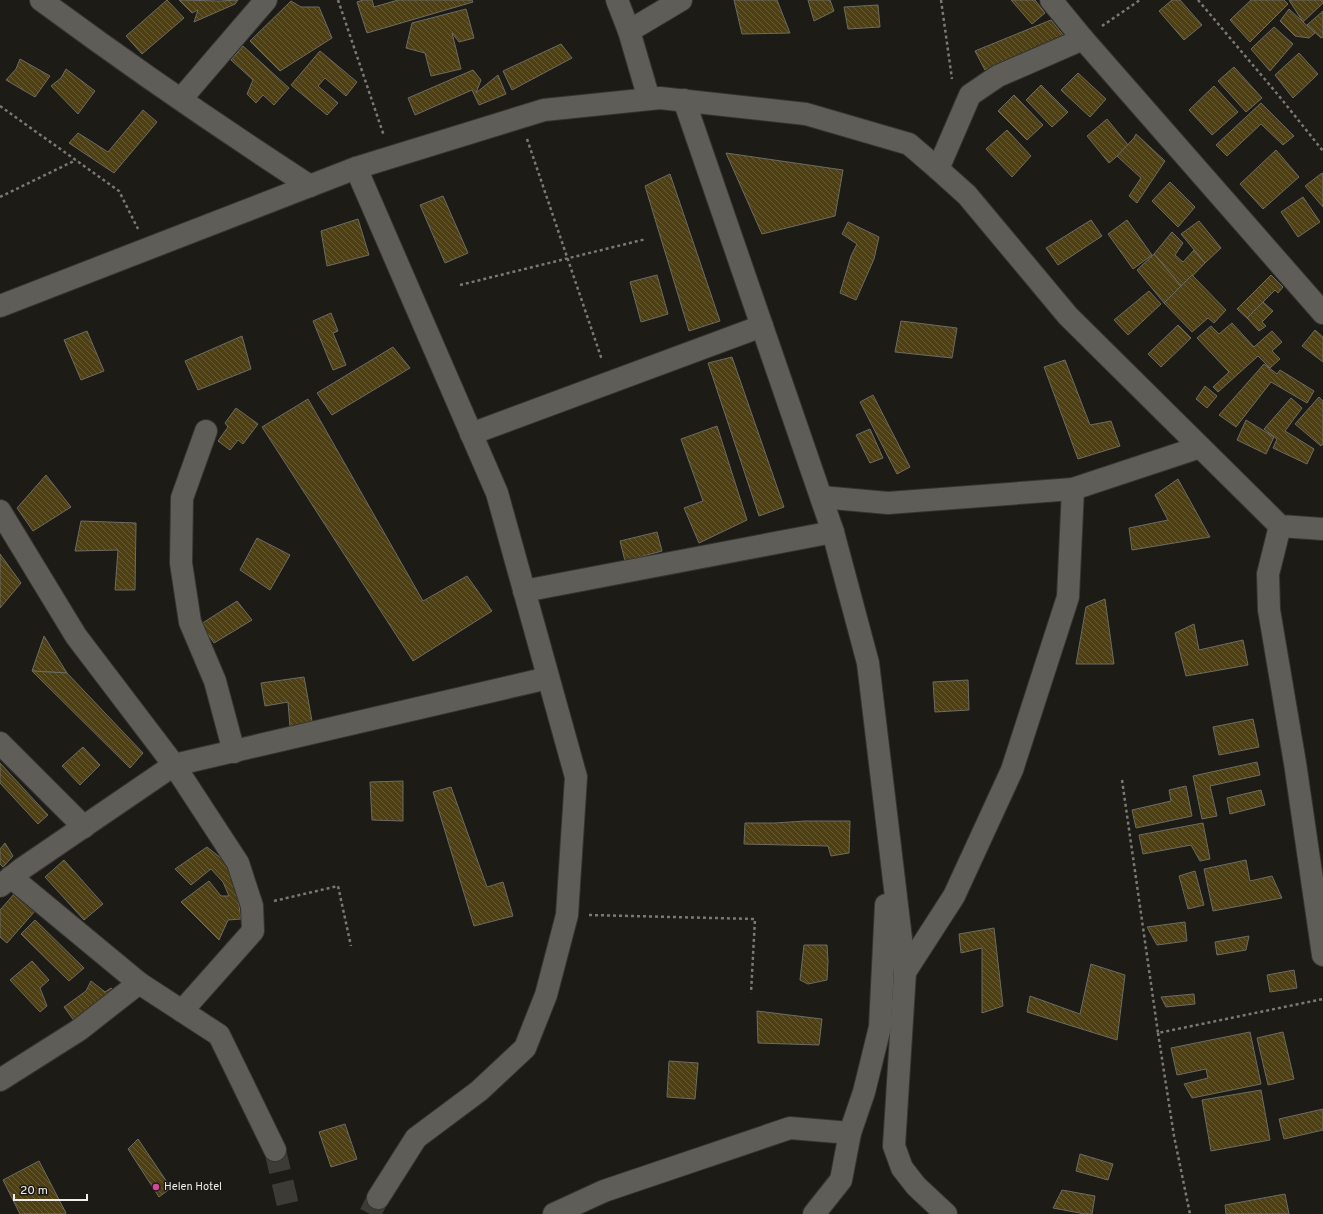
<svg xmlns="http://www.w3.org/2000/svg" width="1323" height="1214" viewBox="0 0 1323 1214" font-family="Overpass,sans-serif">
  <style>
    .building { fill: url(#building-back-hatch); stroke: #6c6b65 }
    .lines { fill: none; stroke-linecap: round; stroke-linejoin: round }
    .street-tunnel { stroke: #3c3b36; stroke-width: 22; stroke-dasharray: 22 11; stroke-linecap: butt }
    .secondary-tunnel { stroke: #3c3b36; stroke-width: 22; stroke-dasharray: 22 11; stroke-linecap: butt }
    .street-casing { stroke: #353431; stroke-width: 24 }
    .secondary-casing { stroke: #353431; stroke-width: 24 }
    .path { stroke: #7a7974; stroke-width: 2.5; stroke-dasharray: 3 3; stroke-linecap: butt }
    .street { stroke: #5f5d57; stroke-width: 22 }
    .secondary { stroke: #5f5d57; stroke-width: 22 }
    .hotel-dot { fill: #d1479c; stroke: #1c1b16; stroke-width: 1.5 }
    .labels { text-anchor: middle; dominant-baseline: central; stroke-width: 3; stroke-linejoin: round; paint-order: stroke }
    .poi-label { font-size: 11px; fill: #efeeea; stroke: #1c1b16; text-anchor: start }
  </style>
  <defs>
    <pattern id="building-back-hatch" width="6" height="6" patternUnits="userSpaceOnUse"><rect width="6" height="6" fill="#4e4013"/><path d="M-1 5l2 2M0 0l6 6M5-1l2 2" fill="none" stroke="#685c36"/></pattern>
  </defs>
  <rect width="100%" height="100%" fill="#1c1b16"/>
  <g class="building">
    <path d="M167,0L184,18L142,54L126,36Z"/>
    <path d="M179,0L220,1L238,0L235,4L194,22L198,10L192,13Z"/>
    <path d="M363,0H372L374,7L398,0H472L473,2L367,33L357,2Z"/>
    <path d="M734,0H777L790,33L742,34Z"/>
    <path d="M808,0H830L834,11L814,21Z"/>
    <path d="M1011,0H1035L1045,13L1032,24Z"/>
    <path d="M1172,0H1180L1202,25L1184,40L1159,11Z"/>
    <path d="M1251,0H1284L1288,4L1250,42L1230,20Z"/>
    <path d="M1289,0H1323V3L1303,22Z"/>
    <path d="M291,1L301,7H319L332,38L280,71L250,41Z"/>
    <path d="M878,5L880,27L848,29L844,7Z"/>
    <path d="M466,9L474,38L459,42L452,33L461,69L431,76L425,53L406,48L412,23Z"/>
    <path d="M1289,9L1315,33L1309,38L1295,36L1280,21Z"/>
    <path d="M1323,11V37L1321,38L1307,25Z"/>
    <path d="M1051,20L1064,36L985,70L975,51Z"/>
    <path d="M1274,27L1293,44L1270,71L1251,49Z"/>
    <path d="M561,44L572,58L512,90L503,71Z"/>
    <path d="M243,46L289,88L274,105L263,95L256,103L247,94L253,80L231,60Z"/>
    <path d="M320,51L357,82L346,96L325,78L318,86L338,103L327,115L291,85Z"/>
    <path d="M1299,53L1318,74L1293,98L1275,75Z"/>
    <path d="M20,59L50,76L35,97L6,80L16,69Z"/>
    <path d="M1234,67L1262,98L1246,112L1218,81Z"/>
    <path d="M66,69L95,91L78,114L51,86L61,78Z"/>
    <path d="M473,70L481,80L476,93L498,75L506,94L479,105L472,90L415,115L408,98Z"/>
    <path d="M1078,73L1106,99L1090,117L1061,90Z"/>
    <path d="M1041,85L1068,112L1052,127L1026,100Z"/>
    <path d="M1214,86L1238,112L1212,135L1189,110Z"/>
    <path d="M1014,95L1043,125L1027,140L998,111Z"/>
    <path d="M1261,103L1294,136L1283,145L1261,124L1227,156L1216,145Z"/>
    <path d="M143,110L157,122L114,173L69,143L78,133L108,152Z"/>
    <path d="M1107,119L1129,146L1109,163L1087,136Z"/>
    <path d="M1007,130L1031,156L1012,177L986,149Z"/>
    <path d="M1136,134L1165,161L1137,203L1129,196L1141,178L1117,156L1134,138Z"/>
    <path d="M1276,150L1299,177L1263,209L1240,184Z"/>
    <path d="M726,153L843,170L835,216L762,234Z"/>
    <path d="M1322,173L1323,174V207L1305,186Z"/>
    <path d="M670,174L720,321L689,331L645,186Z"/>
    <path d="M1170,182L1195,207L1178,227L1152,201Z"/>
    <path d="M443,196L468,253L445,263L420,205Z"/>
    <path d="M1303,197L1320,222L1298,237L1281,212Z"/>
    <path d="M358,219L369,255L327,266L321,231Z"/>
    <path d="M1091,220L1102,236L1058,265L1046,248Z"/>
    <path d="M1127,220L1152,255L1133,269L1108,234Z"/>
    <path d="M1199,221L1221,248L1205,263L1181,234Z"/>
    <path d="M848,222L879,237L874,259L856,300L840,293L851,256L857,244L842,234Z"/>
    <path d="M1172,232L1183,243L1175,255L1183,262L1194,250L1205,263L1182,287L1154,254Z"/>
    <path d="M1154,254L1182,287L1164,303L1137,270Z"/>
    <path d="M657,275L668,314L641,322L630,282Z"/>
    <path d="M1192,275L1226,310L1214,323L1208,318L1192,332L1164,303Z"/>
    <path d="M1271,275L1283,287L1278,293L1275,290L1247,318L1237,309Z"/>
    <path d="M1149,291L1161,304L1128,335L1114,320Z"/>
    <path d="M1263,302L1273,311L1262,322L1266,326L1259,331L1247,318Z"/>
    <path d="M331,313L338,331L333,333L346,365L333,370L313,321Z"/>
    <path d="M901,321L957,328L952,358L895,352Z"/>
    <path d="M1232,323L1254,347L1272,331L1282,342L1272,351L1280,359L1270,368L1258,356L1218,392L1213,387L1229,372L1197,338L1211,326L1219,334Z"/>
    <path d="M1178,325L1191,338L1161,367L1148,354Z"/>
    <path d="M1315,330L1323,337V362L1302,346Z"/>
    <path d="M87,331L104,371L81,380L64,340Z"/>
    <path d="M242,336L251,369L198,390L185,361Z"/>
    <path d="M393,347L410,368L332,415L317,393Z"/>
    <path d="M732,357L784,507L759,516L708,363Z"/>
    <path d="M1065,360L1090,425L1111,421L1120,446L1078,459L1044,367Z"/>
    <path d="M1264,364L1277,374L1280,370L1314,391L1307,403L1271,382L1236,427L1219,415Z"/>
    <path d="M1205,386L1217,396L1207,408L1196,399Z"/>
    <path d="M873,395L910,467L897,474L860,402Z"/>
    <path d="M1319,397L1323,401V444L1321,446L1295,424Z"/>
    <path d="M1291,398L1302,408L1285,431L1314,449L1307,464L1273,448L1277,439L1264,429Z"/>
    <path d="M308,399L423,601L467,576L492,611L413,661L262,427Z"/>
    <path d="M236,408L258,424L243,444L238,440L230,450L218,441L228,427L225,423Z"/>
    <path d="M1246,420L1274,437L1266,454L1237,440Z"/>
    <path d="M717,426L747,520L699,543L684,508L703,501L681,439Z"/>
    <path d="M870,429L883,458L870,463L856,435Z"/>
    <path d="M46,475L71,507L33,531L17,508Z"/>
    <path d="M1178,479L1210,537L1132,550L1129,528L1168,520L1155,495Z"/>
    <path d="M81,521L136,523L135,590H115L118,550L75,551Z"/>
    <path d="M657,532L662,551L625,561L620,541Z"/>
    <path d="M257,538L290,555L270,590L240,570Z"/>
    <path d="M0,554L21,583L0,608Z"/>
    <path d="M1105,599L1114,664H1076L1086,607Z"/>
    <path d="M237,601L252,620L214,643L201,624Z"/>
    <path d="M1194,624L1199,650L1243,640L1248,665L1186,676L1175,633Z"/>
    <path d="M44,636L67,673L32,671Z"/>
    <path d="M32,671L67,673L143,753L130,768Z"/>
    <path d="M304,677L312,721L290,727L288,702L265,706L261,683Z"/>
    <path d="M968,680L969,710L935,712L933,682Z"/>
    <path d="M1253,719L1259,747L1219,755L1213,727Z"/>
    <path d="M83,747L100,765L80,785L62,766Z"/>
    <path d="M1257,762L1260,775L1210,786L1217,816L1202,819L1193,776Z"/>
    <path d="M0,763L48,815L38,824L0,783Z"/>
    <path d="M403,781V821L372,820L370,782Z"/>
    <path d="M1186,786L1192,816L1136,828L1132,810L1171,801L1169,790Z"/>
    <path d="M451,787L487,887L503,882L513,916L474,926L433,792Z"/>
    <path d="M1261,790L1265,805L1230,814L1227,798Z"/>
    <path d="M805,821H850L849,853L831,856L828,846L744,844L745,823H775Z"/>
    <path d="M1203,823L1210,859L1200,861L1191,845L1143,854L1139,835Z"/>
    <path d="M5,843L13,856L3,867L0,864V849Z"/>
    <path d="M207,847L227,863L236,885L241,919L228,920L219,940L181,902L209,881L221,896H229L223,882L211,869L191,885L175,869Z"/>
    <path d="M64,860L103,904L84,920L45,877Z"/>
    <path d="M1246,860L1250,881L1272,876L1282,898L1213,911L1204,869Z"/>
    <path d="M1195,871L1204,905L1188,909L1179,876Z"/>
    <path d="M15,893L35,911L7,943L0,937V910Z"/>
    <path d="M35,920L84,968L69,981L21,934Z"/>
    <path d="M1185,922L1187,941L1157,945L1147,927Z"/>
    <path d="M994,928L1003,1006L982,1013V948L961,953L959,934Z"/>
    <path d="M1249,936L1246,950L1217,955L1215,942Z"/>
    <path d="M804,945H827L828,961L827,980L808,984L800,980Z"/>
    <path d="M32,961L49,980L40,988L47,1006L40,1012L10,980Z"/>
    <path d="M1091,964L1125,975L1117,1040L1027,1012L1030,996L1080,1014Z"/>
    <path d="M1294,970L1297,988L1270,992L1267,975Z"/>
    <path d="M91,981L105,992L111,988L115,992L75,1022L64,1007L86,991Z"/>
    <path d="M1194,994L1195,1004L1166,1007L1161,997Z"/>
    <path d="M757,1011L822,1019L819,1045L758,1043Z"/>
    <path d="M1250,1032L1261,1084L1192,1098L1184,1084L1208,1078L1206,1069L1177,1075L1171,1048Z"/>
    <path d="M1283,1032L1294,1079L1268,1085L1257,1038Z"/>
    <path d="M669,1061L698,1063L695,1099L667,1097Z"/>
    <path d="M1261,1090L1270,1140L1211,1151L1202,1100Z"/>
    <path d="M1323,1109V1130L1284,1139L1279,1119Z"/>
    <path d="M345,1124L357,1159L331,1167L319,1132Z"/>
    <path d="M138,1139L171,1188L159,1197L128,1149Z"/>
    <path d="M1080,1154L1113,1164L1108,1180L1076,1171Z"/>
    <path d="M39,1161L66,1213L65,1214H20L3,1180Z"/>
    <path d="M1062,1190L1095,1196L1092,1214H1085L1053,1208Z"/>
    <path d="M1285,1194L1289,1214H1226L1225,1205Z"/>
  </g>
  <g class="lines">
    <path class="street-tunnel" d="M275,1150L290,1214"/>
    <path class="secondary-tunnel" d="M370,1214L378,1198"/>
    <defs>
      <g id="street">
        <path d="M41,0C129,65 219,127 310,186"/>
        <path d="M617,0L629,31L649,99"/>
        <path d="M1051,0L1083,39L1323,313"/>
        <path d="M629,31L681,0"/>
        <path d="M181,99L266,0"/>
        <path d="M938,169L970,95L998,76L1083,39"/>
        <path d="M206,431L182,498L181,563L190,622L215,681L234,752"/>
        <path d="M471,434L762,326"/>
        <path d="M821,497L888,503L1073,489L1200,447"/>
        <path d="M0,511L76,636L174,765L548,678"/>
        <path d="M833,532L868,663L905,972"/>
        <path d="M524,591L833,532L684,100"/>
        <path d="M0,743L84,827"/>
        <path d="M11,877L139,983L219,1035L275,1150"/>
        <path d="M0,886L23,868L174,765L238,863L252,906L253,931L182,1011"/>
        <path d="M0,1080L79,1030L139,983"/>
        <path d="M554,1214L604,1191L790,1128L850,1133"/>
        <path d="M814,1214L841,1180L850,1133L864,1092L880,1027L886,905"/>
        <path d="M946,1214L916,1186L902,1168L894,1146L905,972L954,896L1012,770L1068,597L1073,489"/>
      </g>
      <g id="secondary">
        <path d="M356,168L497,493L576,777L567,915L546,995L525,1048L479,1091L416,1138L378,1198"/>
        <path d="M0,306L356,168L544,110L660,98L806,114L909,144L938,169L967,195L1068,316L1280,526L1323,529"/>
        <path d="M1280,526L1268,574L1269,610L1295,763L1323,955"/>
      </g>
    </defs>
    <use href="#street" class="street-casing"/>
    <use href="#secondary" class="secondary-casing"/>
    <g class="path">
      <path d="M338,0L384,136"/>
      <path d="M941,0L952,79"/>
      <path d="M1198,0L1279,96L1323,151"/>
      <path d="M1102,26L1140,0"/>
      <path d="M0,106L119,191L138,229"/>
      <path d="M527,139L602,360"/>
      <path d="M0,197L76,160"/>
      <path d="M460,285L646,239"/>
      <path d="M1122,780L1158,1033L1323,999"/>
      <path d="M274,901L338,886L351,946"/>
      <path d="M589,915L755,919L751,993"/>
      <path d="M1158,1033L1174,1136L1190,1214"/>
    </g>
    <use href="#street" class="street"/>
    <use href="#secondary" class="secondary"/>
  </g>
  <circle class="hotel-dot" cx="156" cy="1187" r="4"/>
  <g class="labels">
    <g class="poi-label">
      <text x="164" y="1187">Helen Hotel</text>
    </g>
  </g>
  <path d="M14 1194v6h73v-6" fill="none" stroke="#efeeea" stroke-width="2"/>
  <text x="20" y="1194" font-size="12" fill="#efeeea" stroke="#1c1b16" stroke-width="3" paint-order="stroke">20 m</text>
</svg>
